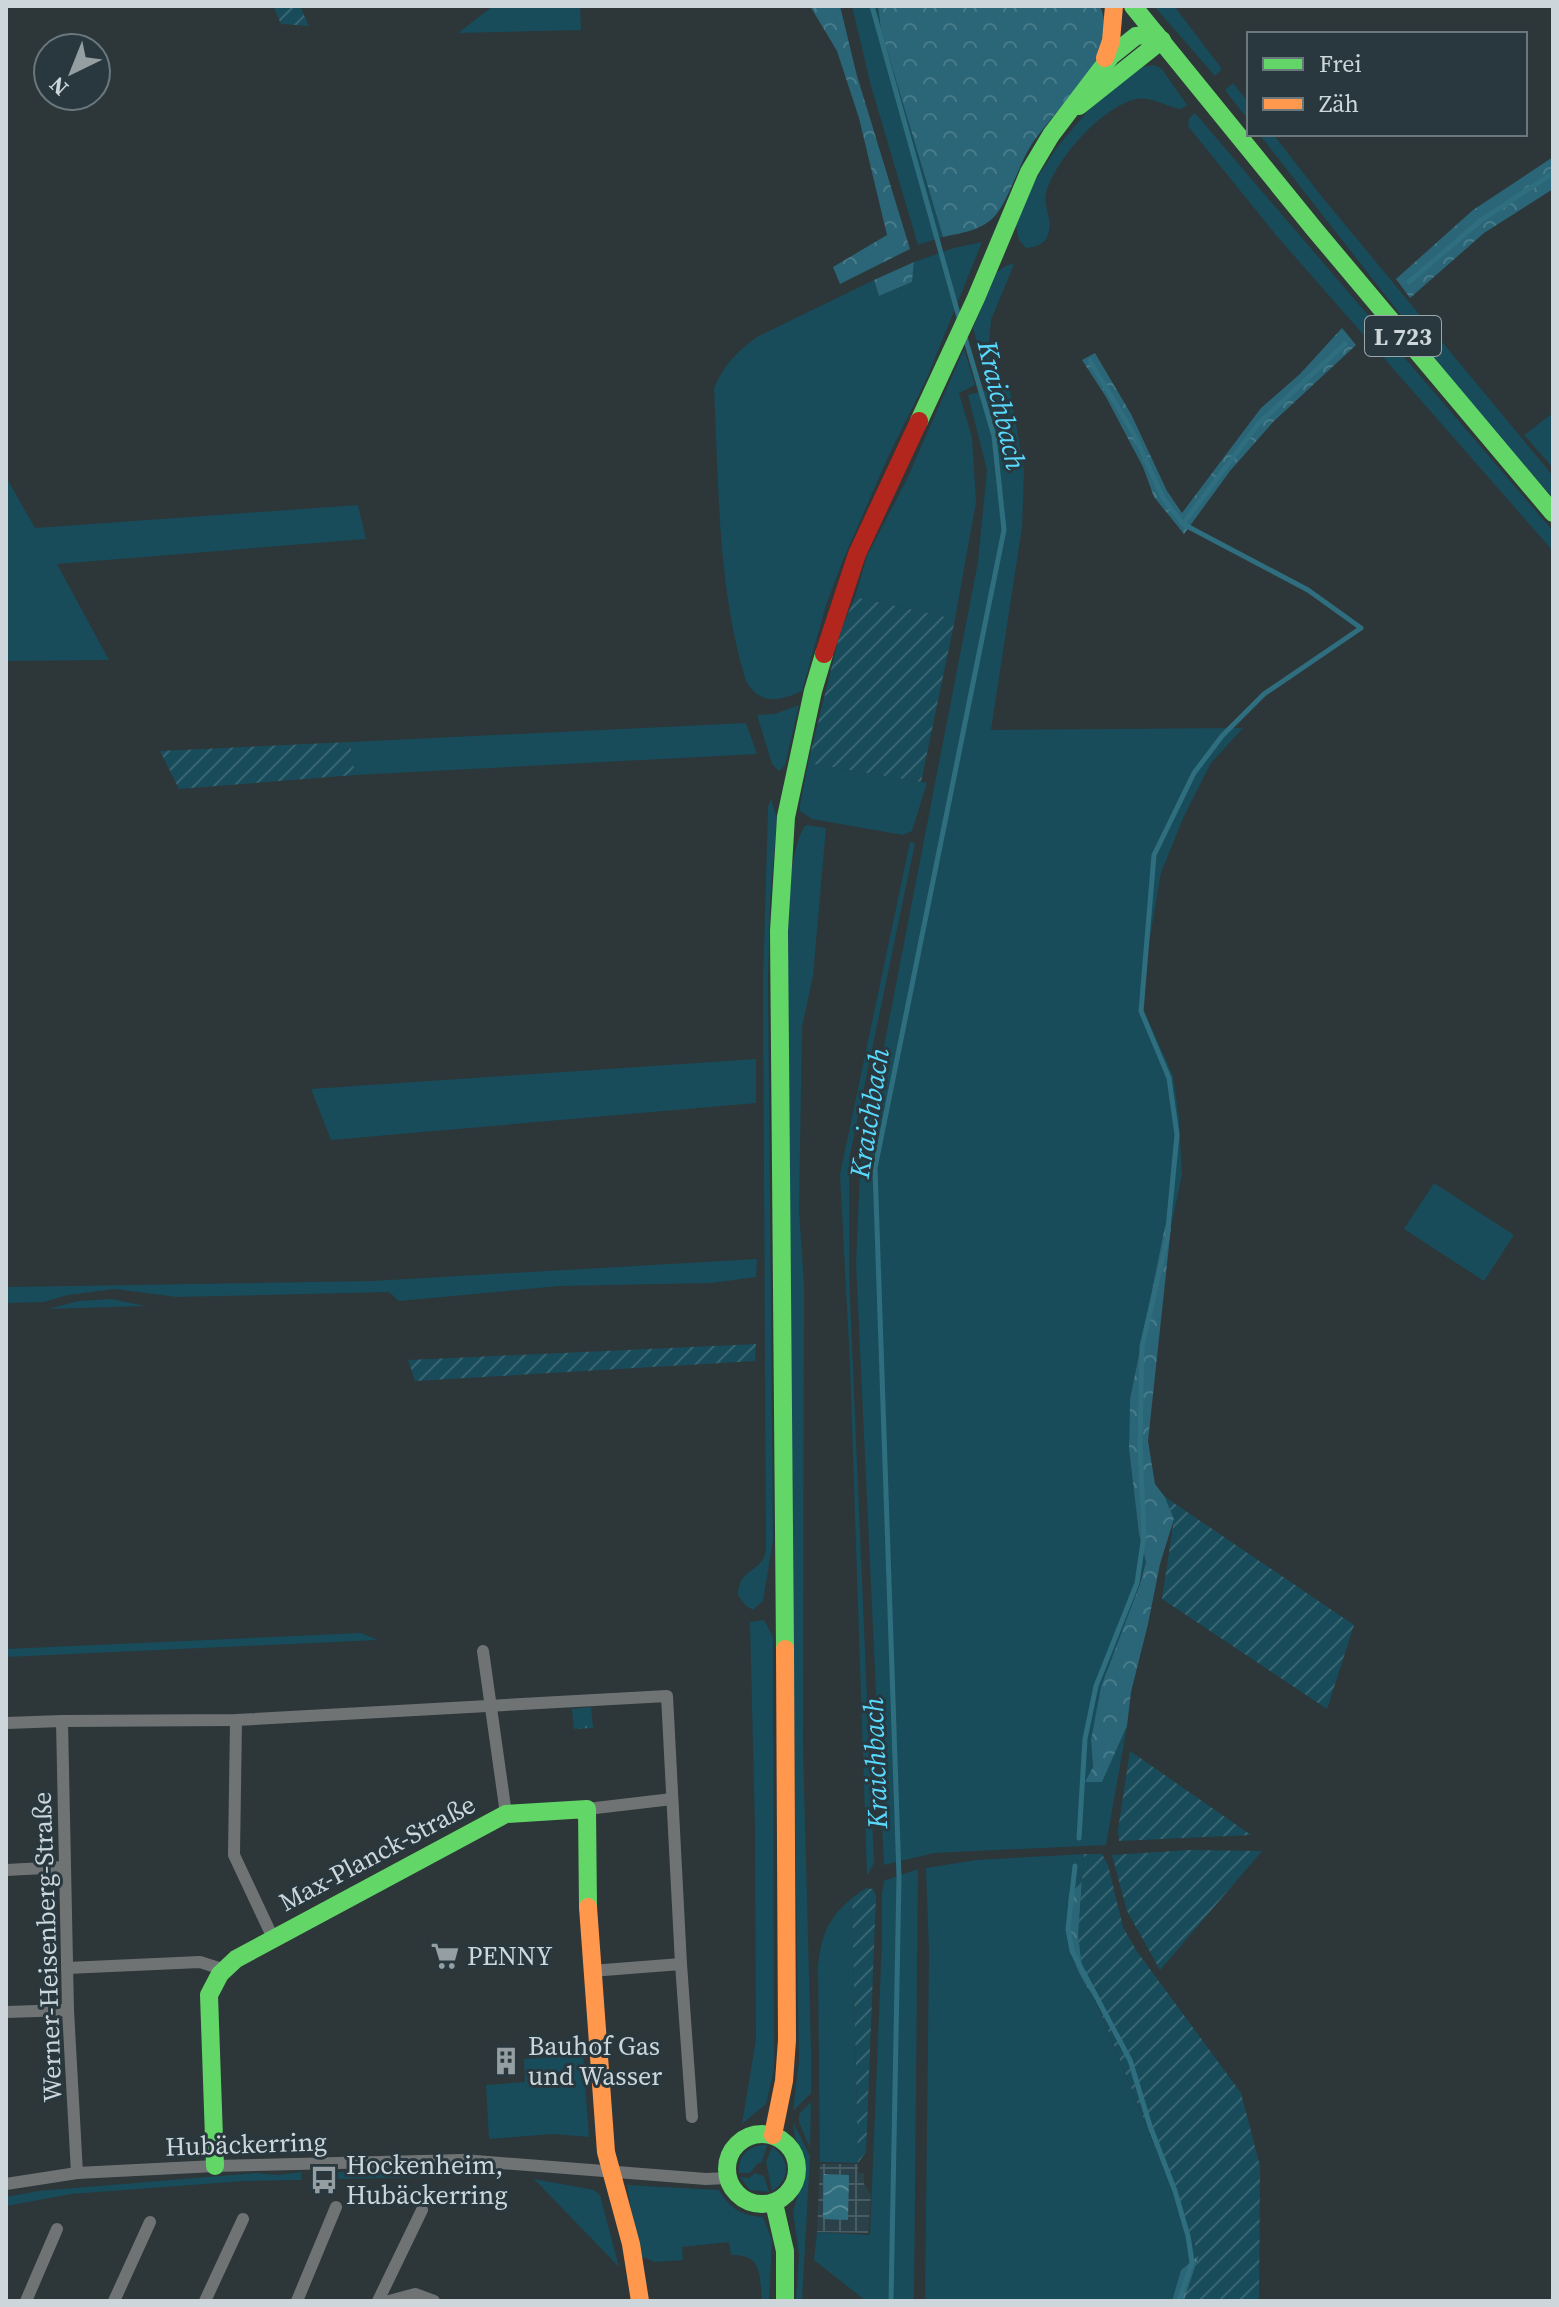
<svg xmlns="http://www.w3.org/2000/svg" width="1559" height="2307" viewBox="0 0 1559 2307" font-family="'Source Serif 4',serif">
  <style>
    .industrial { fill: url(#industrial-grid) }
    .grass { fill: #184c5a }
    .forest { fill: url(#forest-crowns) }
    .park { fill: url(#park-tufts) }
    .garden { fill: url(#garden-furrows) }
    .water { fill: url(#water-waves) }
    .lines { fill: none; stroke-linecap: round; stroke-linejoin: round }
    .stream { stroke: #2f6e7f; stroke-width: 5 }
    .street { stroke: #707374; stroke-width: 12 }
    .fast { stroke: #63d668; stroke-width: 18 }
    .slow { stroke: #ff974d; stroke-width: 18 }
    .jam { stroke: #b3261e; stroke-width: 18 }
    .labels { text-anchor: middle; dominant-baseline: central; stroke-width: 6; stroke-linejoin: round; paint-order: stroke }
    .shield { fill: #28383e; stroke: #9ca7ac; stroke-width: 2 }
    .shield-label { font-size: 24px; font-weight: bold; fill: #cdd7db }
    .street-label { font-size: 26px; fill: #cdd7db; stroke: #28383e }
    .poi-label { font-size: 26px; fill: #cdd7db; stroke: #28383e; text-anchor: start }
    .water-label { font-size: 28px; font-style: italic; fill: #58d9fd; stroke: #28383e }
  </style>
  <defs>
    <pattern id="industrial-grid" width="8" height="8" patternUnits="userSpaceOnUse" patternTransform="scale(2)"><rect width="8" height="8" fill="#2a4149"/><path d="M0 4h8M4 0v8" fill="none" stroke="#485c63"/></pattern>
    <pattern id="forest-crowns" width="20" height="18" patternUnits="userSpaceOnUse" patternTransform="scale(2)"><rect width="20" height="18" fill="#2a6677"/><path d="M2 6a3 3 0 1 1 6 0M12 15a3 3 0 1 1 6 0" fill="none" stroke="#487b8a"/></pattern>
    <pattern id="park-tufts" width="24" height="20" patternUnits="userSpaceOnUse" patternTransform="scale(2)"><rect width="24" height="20" fill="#184c5a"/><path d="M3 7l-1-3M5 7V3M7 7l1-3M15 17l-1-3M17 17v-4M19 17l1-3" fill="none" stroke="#386571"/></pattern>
    <pattern id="garden-furrows" width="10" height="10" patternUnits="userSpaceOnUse" patternTransform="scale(2)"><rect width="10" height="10" fill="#184c5a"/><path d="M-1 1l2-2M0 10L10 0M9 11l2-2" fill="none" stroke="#386571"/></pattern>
    <pattern id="water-waves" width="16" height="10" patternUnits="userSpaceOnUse" patternTransform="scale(2)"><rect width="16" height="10" fill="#2f6e7f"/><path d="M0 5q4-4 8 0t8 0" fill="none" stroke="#568996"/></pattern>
  </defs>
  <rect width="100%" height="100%" fill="#2d3639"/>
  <path class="industrial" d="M820,2164H858V2173H864V2184L871,2195L868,2233L817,2232Z"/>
  <g class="grass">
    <path d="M493,6H580L581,30L458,33Z"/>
    <path d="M852,6H878L881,30L943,237L918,245L871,86Z"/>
    <path d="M1154,6H1174L1222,69L1215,76Z"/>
    <path d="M1154,65L1162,69L1187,105L1181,109C1165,107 1150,94 1133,100C1099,110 1054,161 1046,194C1043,209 1055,221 1047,237C1043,245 1035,247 1026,248L1019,240L1016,225L1034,182L1058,146L1093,105L1142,67Z"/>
    <path d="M1233,83L1249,103V121L1225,90Z"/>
    <path d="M1195,113L1553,531V551L1275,234L1188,126L1189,118Z"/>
    <path d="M1259,134H1273L1323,198L1553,476V498L1469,402Z"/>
    <path d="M982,242L927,378L888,457L843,560L826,605L802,691C780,701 760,706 746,681C717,587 719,486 714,388C724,365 737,351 757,337L874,280L879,296L912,282L914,262L954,248Z"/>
    <path d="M1014,264L991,320L988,353L996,380L988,383L973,328L996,273L1007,265Z"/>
    <path d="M964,349L975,385L959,393L972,438L976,502L955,619L855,597L867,556L907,479Z"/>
    <path d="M1009,384L1024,470L1022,527L991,730L1243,728L1211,763L1184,816L1161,873L1145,966L1144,1011L1173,1076L1179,1118L1182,1175L1171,1227L1165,1226L1130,1399L1129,1449L1139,1534L1146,1562L1091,1740L1093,1767L1086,1781L1102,1782L1127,1726L1106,1845L934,1853L884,1865L856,1263L860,1170L978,562L987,470L968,395Z"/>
    <path d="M1553,413V468L1524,435Z"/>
    <path d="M6,477L35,528L358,505L366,539L57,564L109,660L6,661Z"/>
    <path d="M799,705L785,765L779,771L772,764L757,715L775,714Z"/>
    <path d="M746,723L757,754L355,775L350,742Z"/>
    <path d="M808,763L927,783L912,831L903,835L812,819L800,811V805Z"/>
    <path d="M771,799L777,818L770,902L768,979L773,1540L763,1601L753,1610L745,1605L738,1595C739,1567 760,1575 766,1551L763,984L768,807Z"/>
    <path d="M806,825L826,828L813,976L802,1027L799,1209L804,1285L803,1748L811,2050V2093L793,2111L799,2061L795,1826L788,976C789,941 785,851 806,825Z"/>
    <path d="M910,842L915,843L849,1160V1274L874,1863L867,1876L850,1365L840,1174Z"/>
    <path d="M756,1059V1103L331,1140L311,1089Z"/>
    <path d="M1434,1183L1514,1235L1484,1281L1404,1229Z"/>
    <path d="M757,1259L756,1277L712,1283L560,1286L399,1301L389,1292L177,1297L114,1289L68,1295L44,1302L6,1303V1287L372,1281Z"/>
    <path d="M111,1299L146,1306L48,1309L78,1301Z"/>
    <path d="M764,1620L773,1637L774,2069L766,2104L742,2124L756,2039L755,1830L750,1622Z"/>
    <path d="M361,1633L378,1640L6,1657V1649Z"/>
    <path d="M1084,1854L1082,1882L1069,1894C1065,1931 1069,1965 1093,1995L1199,2255L1181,2270L1172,2301H925L929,1953L926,1868L976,1860Z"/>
    <path d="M918,1869L914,2301H866L814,2260L817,2232L870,2235L882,1940V1893L884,1881Z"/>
    <path d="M852,1898L858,2163L820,2162L818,1965C822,1933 828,1919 852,1898Z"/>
    <path d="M583,2055L589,2137L554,2134L489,2139L486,2085L525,2082L524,2059Z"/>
    <path d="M811,2102L810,2148L799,2122V2114Z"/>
    <path d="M793,2122L810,2156L802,2301H796L799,2255L793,2211L806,2170L804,2156L795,2138Z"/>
    <path d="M767,2145L762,2162L757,2164L750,2173H739C738,2155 749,2145 767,2145Z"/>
    <path d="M772,2147C790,2159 791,2179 772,2191L766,2162Z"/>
    <path d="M501,2170L500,2175L338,2179V2172Z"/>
    <path d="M301,2172L302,2180L245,2181L71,2194L6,2206V2197L38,2191L256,2173L278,2175Z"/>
    <path d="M755,2173L764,2176L769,2192L750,2190L740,2177L749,2178Z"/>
    <path d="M534,2179L594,2190L600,2195L619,2267Z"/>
    <path d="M627,2185L719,2190C729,2208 743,2216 763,2217L772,2240L769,2301L762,2300C759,2274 763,2254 731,2255L729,2242L682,2247L683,2260L655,2262L638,2255Z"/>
  </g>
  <g class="forest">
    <path d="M810,6H840L857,76L910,249L840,284L833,267L887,235L859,118L837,51Z"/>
    <path d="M878,6H1100C1106,20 1106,33 1102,47C1093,75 1048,119 1030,147C1019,165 1007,204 994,217C980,231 961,233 943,237L881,30Z"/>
    <path d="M1553,157V189L1484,233L1410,298L1396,279L1473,210Z"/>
    <path d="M914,262L912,282L879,296L874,280Z"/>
    <path d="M1342,328L1356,345L1273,422L1230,471L1184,534L1154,497L1143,467L1106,397L1082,360L1095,353L1131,414L1167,491L1182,513L1261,408L1300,374Z"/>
    <path d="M1165,1226L1171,1227L1148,1441L1155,1484L1165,1497L1174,1519L1160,1564L1148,1624L1131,1692L1127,1726L1102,1782H1085L1093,1767L1091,1740L1101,1687L1140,1584L1146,1562L1139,1534L1129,1449L1130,1399Z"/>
    <path d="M1082,1882C1079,1928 1075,1950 1093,1995C1069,1965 1065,1931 1069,1894Z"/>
    <path d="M1199,2255L1184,2301H1172L1181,2270Z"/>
  </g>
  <path class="park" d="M591,1707L593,1728L574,1729L572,1709Z"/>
  <g class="garden">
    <path d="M273,6H300L309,26L281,24Z"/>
    <path d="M855,597L955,619L921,782L808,763L840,633Z"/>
    <path d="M350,742L355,775L179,789L160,751Z"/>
    <path d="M756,1344L755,1361L415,1381L408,1360Z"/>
    <path d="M1165,1497L1354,1625L1327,1709L1162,1599L1174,1519Z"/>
    <path d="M1130,1751L1251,1835L1119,1841L1118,1830Z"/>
    <path d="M1189,1850L1262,1851L1160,1970L1127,1911L1112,1855Z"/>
    <path d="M1084,1854H1102L1108,1865L1123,1927L1136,1950L1241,2093L1260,2166L1259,2301H1184L1199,2255L1082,1967L1078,1935Z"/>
    <path d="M866,1888L873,1889L876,1896L866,2152L858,2163L852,1898Z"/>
  </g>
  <path class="water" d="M824,2174L849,2175L848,2220L823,2219Z"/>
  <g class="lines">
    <g class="stream">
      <path d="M872,6L960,321"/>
      <path d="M1409,282L1480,221L1553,173"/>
      <path d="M1090,361L1135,436L1163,498L1183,524L1259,423L1345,344"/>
      <path d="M1079,1838L1085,1739L1096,1686L1137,1583L1144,1535L1140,1445L1142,1346L1167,1239L1177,1135L1169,1078L1141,1011L1154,855L1194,773L1222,736L1264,694L1361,628L1308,590L1183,524"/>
      <path d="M1075,1866L1068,1929L1072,1951L1130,2060L1150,2126L1175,2191L1188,2236L1192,2262L1179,2301"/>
      <path d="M891,2301L899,1877L875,1168L1004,530L994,436L964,334"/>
    </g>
    <g class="street">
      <path d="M483,1651L506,1814"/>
      <path d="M236,1720L234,1855L273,1938"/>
      <path d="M62,1721L68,2010L77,2173"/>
      <path d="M6,1723L62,1721L236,1720L667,1696L681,1964L692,2117"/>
      <path d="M587,1809L672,1799"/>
      <path d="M6,1870L64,1867"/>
      <path d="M67,1968L200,1962L222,1969"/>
      <path d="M591,1971L681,1964"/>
      <path d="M6,2012L68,2010"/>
      <path d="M6,2184L77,2173L215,2166L463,2160L706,2179L728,2178"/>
      <path d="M26,2301L57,2229"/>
      <path d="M114,2301L150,2222"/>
      <path d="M205,2301L243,2219"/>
      <path d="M297,2301L336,2207"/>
      <path d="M378,2301L422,2210"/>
      <path d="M389,2301L415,2294L434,2301"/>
    </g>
    <g class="fast">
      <path d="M1133,6L1315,230L1553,513"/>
      <path d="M1079,106L1162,40"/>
      <path d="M919,421L976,298L1029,172L1051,135L1111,56L1136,36L1156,34"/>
      <path d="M785,1649L779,931L786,817L813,691L824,654"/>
      <circle cx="762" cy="2169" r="35"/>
      <path d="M215,2166L209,1995L220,1974L236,1959L506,1814L587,1809L588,1907"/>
      <path d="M774,2203L785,2251V2301"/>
    </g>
    <g class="slow">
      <path d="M1105,58L1111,41L1114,6"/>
      <path d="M588,1907L606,2152L631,2244L640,2301"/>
      <path d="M773,2135L784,2081L787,2040L785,1649"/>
    </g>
    <path class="jam" d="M824,654L857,554L919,421"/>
  </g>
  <defs>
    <symbol id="supermarket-bare" viewBox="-9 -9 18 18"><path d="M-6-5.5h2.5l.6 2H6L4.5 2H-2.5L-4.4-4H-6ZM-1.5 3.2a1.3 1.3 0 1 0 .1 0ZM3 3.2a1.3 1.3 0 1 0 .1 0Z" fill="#959fa2" stroke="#28383e" stroke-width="2.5" paint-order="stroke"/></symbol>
    <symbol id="building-bare" viewBox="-9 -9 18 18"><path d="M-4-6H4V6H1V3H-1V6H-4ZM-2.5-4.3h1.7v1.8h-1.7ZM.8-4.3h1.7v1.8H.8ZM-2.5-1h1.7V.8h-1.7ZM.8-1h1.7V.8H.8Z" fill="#959fa2" stroke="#28383e" stroke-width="2.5" paint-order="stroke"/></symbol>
    <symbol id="bus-bare" viewBox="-9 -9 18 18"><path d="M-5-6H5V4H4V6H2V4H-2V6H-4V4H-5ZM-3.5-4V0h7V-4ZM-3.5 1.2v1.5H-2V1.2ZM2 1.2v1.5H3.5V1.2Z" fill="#959fa2" stroke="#28383e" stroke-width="2.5" paint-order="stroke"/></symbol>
  </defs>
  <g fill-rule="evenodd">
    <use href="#supermarket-bare" x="425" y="1936" width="40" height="40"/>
    <use href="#building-bare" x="486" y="2041" width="40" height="40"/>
    <use href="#bus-bare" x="304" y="2160" width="40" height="40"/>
  </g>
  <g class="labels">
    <rect class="shield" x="1365" y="316" width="76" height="40" rx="6"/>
    <g class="shield-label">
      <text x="1403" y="336">L 723</text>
    </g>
    <g class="street-label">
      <text transform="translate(377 1853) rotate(-28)">Max-Planck-Straße</text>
      <text transform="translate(47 1947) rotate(-92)">Werner-Heisenberg-Straße</text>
      <text transform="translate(246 2144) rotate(-2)">Hubäckerring</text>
    </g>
    <g class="poi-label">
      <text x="467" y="1956">PENNY</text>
      <text x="528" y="2046">Bauhof Gas<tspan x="528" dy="30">und Wasser</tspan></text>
      <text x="346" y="2165">Hockenheim,<tspan x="346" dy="30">Hubäckerring</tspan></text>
    </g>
    <g class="water-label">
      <text transform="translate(1002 405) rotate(77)">Kraichbach</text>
      <text transform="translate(869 1113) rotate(-81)">Kraichbach</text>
      <text transform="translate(875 1763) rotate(-92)">Kraichbach</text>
    </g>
  </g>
  <rect width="1559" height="2307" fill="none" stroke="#cdd7db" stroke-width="16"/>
  <rect x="1247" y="32" width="280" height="104" fill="#28383e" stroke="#6a787d" stroke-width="2"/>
  <rect x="1263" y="58" width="40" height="12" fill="#63d668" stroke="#6a787d" stroke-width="2"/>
  <text x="1319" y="72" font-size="24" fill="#cdd7db">Frei</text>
  <rect x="1263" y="98" width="40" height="12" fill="#ff974d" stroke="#6a787d" stroke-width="2"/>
  <text x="1319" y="112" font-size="24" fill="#cdd7db">Zäh</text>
  <g transform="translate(72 72) rotate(223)"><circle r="38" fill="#28383e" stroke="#6a787d" stroke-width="2"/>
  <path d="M0-6L14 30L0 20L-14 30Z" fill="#959fa2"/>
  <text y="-12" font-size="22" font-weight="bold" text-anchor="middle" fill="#cdd7db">N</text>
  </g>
</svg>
